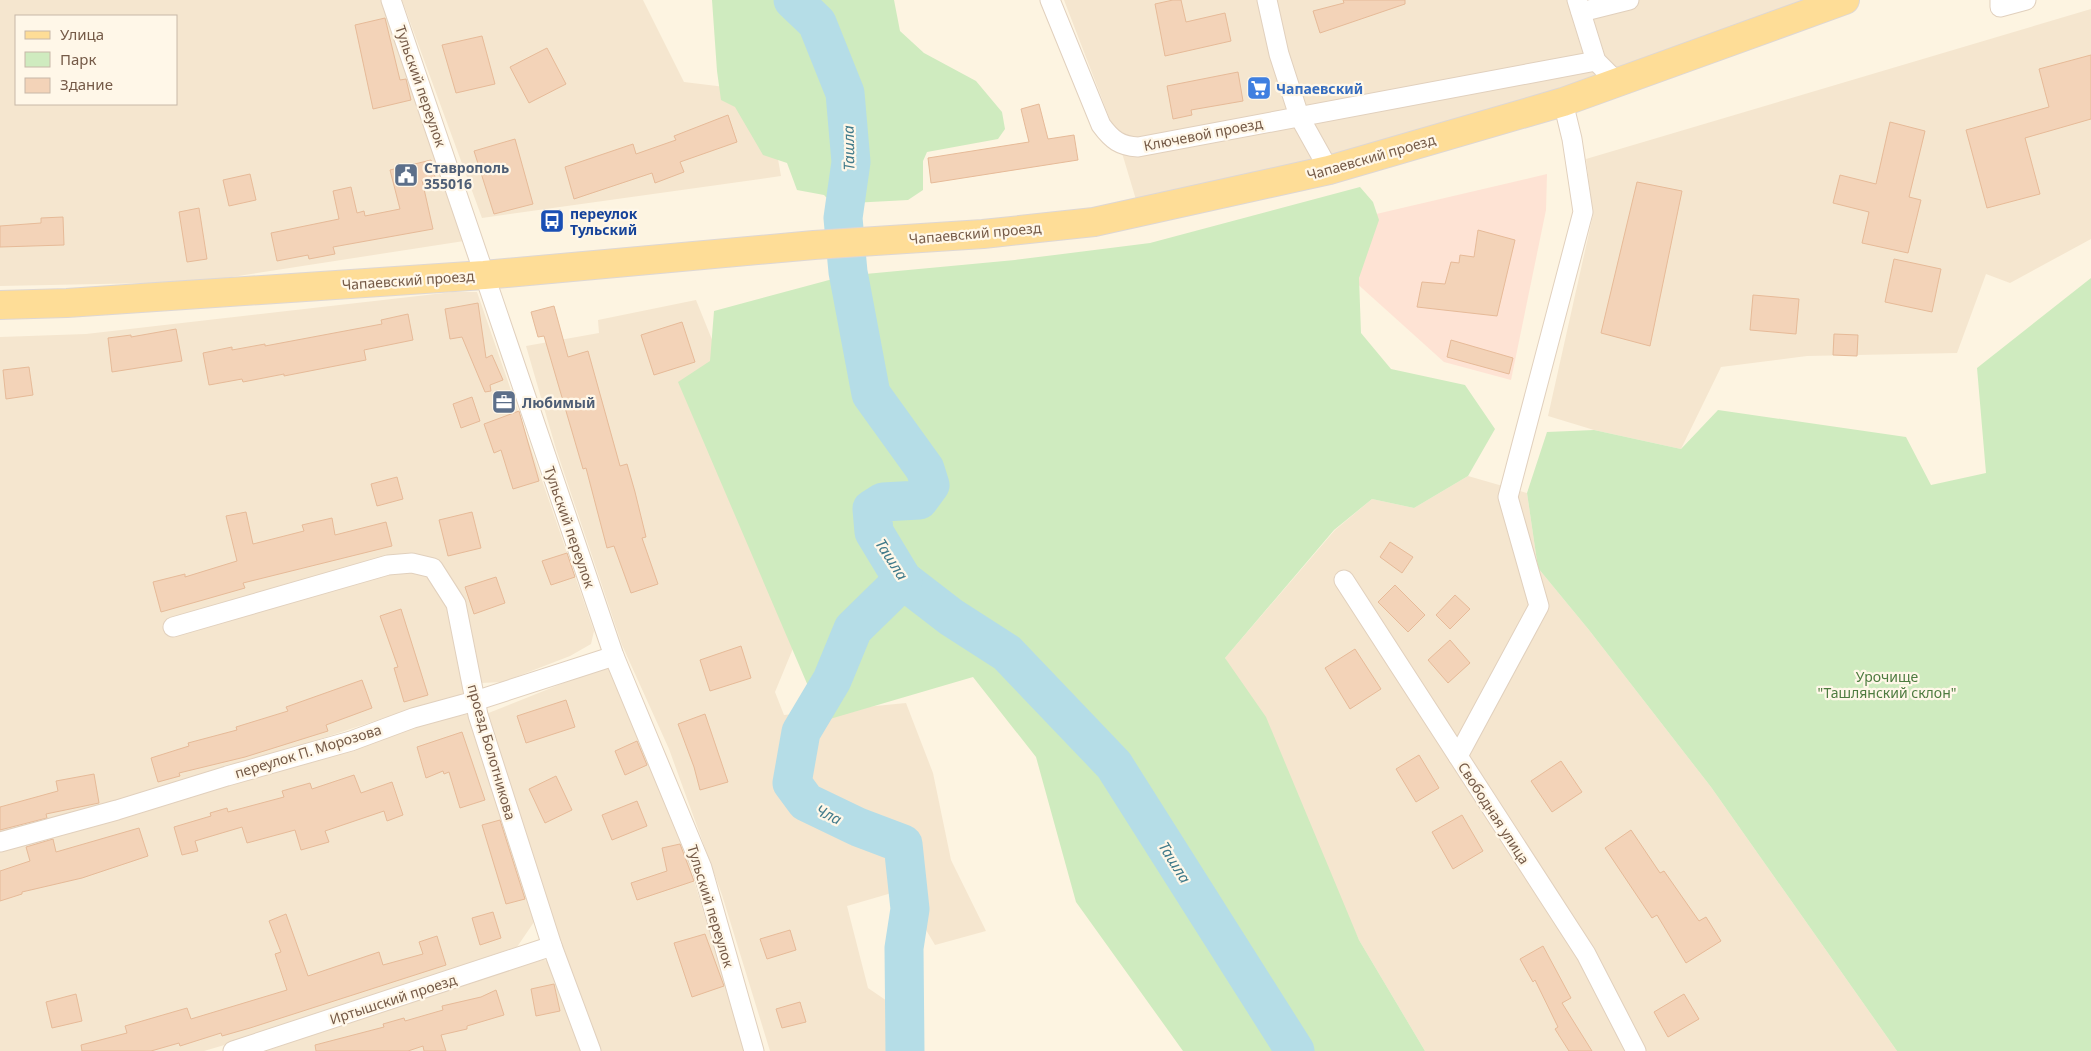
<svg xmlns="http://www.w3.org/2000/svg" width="2091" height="1051" viewBox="0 0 2091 1051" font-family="'Noto Sans',sans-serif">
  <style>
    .residential { fill: #f5e6cf; fill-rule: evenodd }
    .commercial { fill: #fee3d4 }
    .green { fill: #cfebbf }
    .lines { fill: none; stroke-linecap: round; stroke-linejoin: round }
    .river { stroke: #b5dde7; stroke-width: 39 }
    .building { fill: #f3d3b8; stroke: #e6ba98 }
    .street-casing { stroke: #e1d0bd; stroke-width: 21 }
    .primary-casing { stroke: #ded7d3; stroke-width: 30 }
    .street { stroke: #fff; stroke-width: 19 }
    .primary { stroke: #fedd97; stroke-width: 28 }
    .labels { text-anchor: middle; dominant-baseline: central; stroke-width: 4.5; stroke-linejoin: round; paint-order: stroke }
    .street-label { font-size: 14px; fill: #755a47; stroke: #fff7e8 }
    .shop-label { font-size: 14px; font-weight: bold; fill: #366cbe; stroke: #fff7e8; text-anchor: start }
    .service-label { font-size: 14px; font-weight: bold; fill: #4e5e75; stroke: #fff7e8; text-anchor: start }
    .transit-label { font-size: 14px; font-weight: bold; fill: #164399; stroke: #fff7e8; text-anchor: start }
    .park-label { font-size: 14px; fill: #4d7b3f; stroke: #fff7e8 }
    .water-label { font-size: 15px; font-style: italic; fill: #407a8a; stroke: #fff7e8 }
  </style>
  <rect width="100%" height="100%" fill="#fdf4e1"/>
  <g class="residential">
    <path d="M0,0H385L464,241L199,282L0,286ZM16,16H176V104H16Z"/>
    <path d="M402,0H643L684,82L766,92L781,176L482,218Z"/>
    <path d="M1064,0H1807L1600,77L1317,163L1137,203L1119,143Z"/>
    <path d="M2091,9V239L2010,283L1986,274L1957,353L1807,356L1721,367L1681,449L1594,430L1548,416L1593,215L1586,159Z"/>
    <path d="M453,292H477L594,631L591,644L570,656L503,682L481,683L458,696L432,705L384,718L238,766L0,835V337L86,334Z"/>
    <path d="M696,300L765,471L832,554L775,692L784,715L906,703L933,773L951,860L986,931L935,945L902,890L847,906L868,988L887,1001L893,1012L896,1051H770L722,895L669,749L622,645L556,449L526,346L599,333L598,320Z"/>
    <path d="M1468,476L1527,493L1538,568L1589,630L1711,787L1897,1051H1425L1359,940L1225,658L1335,530L1372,499L1414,508Z"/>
    <path d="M611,664L676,820L745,1051H600L560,947L486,714Z"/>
    <path d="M469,714L534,922L517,947L371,996L300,1023L204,1051H0V849L433,721Z"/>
    <path d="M543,960L553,961L581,1051H266L489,973Z"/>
  </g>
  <path class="commercial" d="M1547,174L1546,210L1511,380L1444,362L1353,280L1372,215Z"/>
  <g class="green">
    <path d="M712,0H894L900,31L924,53L976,81L1002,112L1005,129L998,139L927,152L923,161V190L908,200L833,204L824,195L797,190L787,163L763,155L735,107L721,100L717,71Z"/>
    <path d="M1360,187L1373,202L1379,220L1359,278L1361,333L1391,369L1465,385L1495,429L1468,476L1414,508L1372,499L1334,530L1225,658L1266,717L1359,940L1425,1051H1183L1076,902L1036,757L973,677L823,721L678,382L710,361L714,311L844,276L1015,260L1150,243Z"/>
    <path d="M2091,278V1051H1897L1711,787L1589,630L1538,568L1527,493L1547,432L1594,430L1681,449L1718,410L1906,437L1931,485L1986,473L1977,368Z"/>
  </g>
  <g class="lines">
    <g class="river">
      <path d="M793,0L817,23L845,93L851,162L843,218L848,272L871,394L925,469L930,485L919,500L883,502L872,509L874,532L903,580L951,617L1007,653L1114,765L1295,1051"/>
      <path d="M903,580L853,629L832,680L801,732L792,783L806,802L858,827L903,844L910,909L904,948L905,1051"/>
    </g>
  </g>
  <g class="building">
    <path d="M1173,0H1181L1186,22L1225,13L1231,41L1165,56L1155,4Z"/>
    <path d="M1343,0H1405V4L1320,33L1313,11L1344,3Z"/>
    <path d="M385,18L400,80L406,79L411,100L373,109L355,25Z"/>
    <path d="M482,36L495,84L456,93L442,45Z"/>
    <path d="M547,48L566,84L529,103L510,67Z"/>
    <path d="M2091,55V119L2025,138L2040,194L1987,208L1966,130L2049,107L2039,69Z"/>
    <path d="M1238,72L1243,101L1191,110L1192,115L1173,119L1167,86Z"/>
    <path d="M1039,104L1048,139L1074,135L1078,160L931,183L928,158L1029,142L1021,109Z"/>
    <path d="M728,115L737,142L680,162L684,172L655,183L652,173L574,199L565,167L633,144L636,154L676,140L674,136Z"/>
    <path d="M1890,122L1925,131L1909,197L1921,200L1908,253L1862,243L1869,212L1833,203L1840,175L1876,184Z"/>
    <path d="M515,139L533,204L494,214L474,151Z"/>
    <path d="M431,160L435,177L422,180L433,229L333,247L335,254L309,259L308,255L277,261L271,233L339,219L333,191L351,187L357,213L364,211L365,216L400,209L390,170Z"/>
    <path d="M250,174L256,200L229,206L223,180Z"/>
    <path d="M1637,182L1682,191L1650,346L1601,333Z"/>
    <path d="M199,208L207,259L187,262L179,212Z"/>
    <path d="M63,217L64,245L0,247V226L41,223V218Z"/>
    <path d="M1478,230L1515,240L1497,316L1417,307L1422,282L1445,284L1451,262L1459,263L1460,255L1474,257Z"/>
    <path d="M1894,259L1941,269L1932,312L1885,302Z"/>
    <path d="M1753,295L1799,299L1796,334L1750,330Z"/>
    <path d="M478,303L486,358L492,355L503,380L490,385L491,391L485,392L462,337L450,339L445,309Z"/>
    <path d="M554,306L568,357L588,351L620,466L627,464L635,492L646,537L642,538L658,584L631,593L614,546L607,548L586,468L583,469L544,336L538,337L531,312Z"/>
    <path d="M408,314L413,340L364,350L366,360L284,376V374L243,382L242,379L209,385L203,353L232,347V350L265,344V346L382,324L381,320Z"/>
    <path d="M682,322L695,362L654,375L641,335Z"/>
    <path d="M176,329L182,361L112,372L108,338L131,335V337Z"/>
    <path d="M1834,334L1858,335L1857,356L1833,355Z"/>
    <path d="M1451,340L1513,358L1509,374L1447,357Z"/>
    <path d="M29,367L33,395L6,399L3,370Z"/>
    <path d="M472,397L480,421L461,428L453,404Z"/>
    <path d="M519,411L539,481L513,489L501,450L494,453L484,424Z"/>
    <path d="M397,477L403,499L377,506L371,484Z"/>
    <path d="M246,512L253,544L304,531L302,525L332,518L335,535L386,522L392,546L243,583L245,588L161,612L153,582L185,574V577L237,561L226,516Z"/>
    <path d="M472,512L481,548L448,556L439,520Z"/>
    <path d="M1390,542L1413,557L1402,573L1380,557Z"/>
    <path d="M567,553L575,577L551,585L542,561Z"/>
    <path d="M496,577L505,603L474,614L465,587Z"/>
    <path d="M1395,585L1425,615L1408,632L1378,602Z"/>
    <path d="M1455,595L1470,609L1450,629L1436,615Z"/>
    <path d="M401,609L428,695L404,702L394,668L398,667L380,616Z"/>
    <path d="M1450,640L1470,663L1448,683L1428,660Z"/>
    <path d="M741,646L751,678L710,691L700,660Z"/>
    <path d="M1355,649L1381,689L1350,709L1325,668Z"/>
    <path d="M362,680L372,708L326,725L328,731L245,757L179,773L180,776L158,782L151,758L189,746L188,743L237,730L236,727L288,711L286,707Z"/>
    <path d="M566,700L575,727L526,743L517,716Z"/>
    <path d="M705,714L728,782L700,790L694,767L678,724Z"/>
    <path d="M462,732L485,800L460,808L449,772L444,774L443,771L426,778L417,747Z"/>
    <path d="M637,741L647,765L625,775L615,751Z"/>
    <path d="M1419,755L1439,788L1416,802L1396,769Z"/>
    <path d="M1561,761L1582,792L1552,812L1531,781Z"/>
    <path d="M94,774L99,803L46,814L47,818L0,830V807L58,791L56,781Z"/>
    <path d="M354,775L361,793L392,782L403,815L387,821L384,811L325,831L329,842L301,850L295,830L247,843L242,827L195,841L198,851L182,855L174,827L211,816L210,813L227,808L228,812L284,797L282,791L310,783L312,789Z"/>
    <path d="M556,776L572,810L545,823L529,789Z"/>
    <path d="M637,801L647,826L612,840L602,815Z"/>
    <path d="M1462,815L1483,851L1453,869L1432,832Z"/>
    <path d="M500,820L525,899L506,904L482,825Z"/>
    <path d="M139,828L148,856L82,878L22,892V894L0,901V871L30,861L26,847L53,839L56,852Z"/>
    <path d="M1631,830L1660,873L1664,871L1699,921L1706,917L1721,941L1686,963L1657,915L1652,918L1605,848Z"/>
    <path d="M680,844L694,881L637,900L631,883L667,871L662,848Z"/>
    <path d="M493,912L501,938L480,945L472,918Z"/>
    <path d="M286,914L308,976L379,952L383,965L423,954L419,942L437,936L446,965L250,1028L222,1036L221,1033L180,1046L179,1043L151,1051H82L81,1045L127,1033L125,1026L187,1008L191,1019L287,990L275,954L281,952L269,921Z"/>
    <path d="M790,930L796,950L767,959L760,939Z"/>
    <path d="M705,934L724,986L692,997L674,943Z"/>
    <path d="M1543,946L1571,998L1562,1003L1592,1051H1569L1555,1029L1558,1027L1535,980L1533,982L1520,959Z"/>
    <path d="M554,984L560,1011L536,1016L531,989Z"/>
    <path d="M496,990L504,1015L467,1026V1029L441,1035L446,1051H424L423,1046L408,1051H316L315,1045L384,1027L383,1024L404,1018L405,1021L443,1010L442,1006L481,997Z"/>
    <path d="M76,994L82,1021L52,1028L46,1002Z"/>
    <path d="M1684,994L1699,1019L1668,1037L1654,1012Z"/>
    <path d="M800,1002L806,1022L782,1028L776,1009Z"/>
  </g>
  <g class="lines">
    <defs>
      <g id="street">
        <path d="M391,0L614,656L702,868L754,1051"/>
        <path d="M1050,0L1101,125C1112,140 1120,146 1138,147L1596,61"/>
        <path d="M1267,0L1279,54L1299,116L1329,170"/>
        <path d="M1577,0L1596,61L1617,82"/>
        <path d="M2000,0V7L2026,0"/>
        <path d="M1581,12L1629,0"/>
        <path d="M1344,580L1586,954L1636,1051"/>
        <path d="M173,627L388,565L412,563L433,568L456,604L478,715L552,946L591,1051"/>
        <path d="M1458,756L1539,606L1508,497L1583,212L1572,139L1563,102"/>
        <path d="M0,842L117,810L227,776L351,741L413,718L475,701L614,656"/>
        <path d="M233,1051L552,946"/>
      </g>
      <path id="primary" d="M0,305L67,303L484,275L814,245L983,234L1094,222L1329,170L1563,102L1845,0"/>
    </defs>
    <use href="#street" class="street-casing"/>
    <use href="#primary" class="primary-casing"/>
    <use href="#street" class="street"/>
    <use href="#primary" class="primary"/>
  </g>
  <defs>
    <symbol id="supermarket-square" viewBox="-11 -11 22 22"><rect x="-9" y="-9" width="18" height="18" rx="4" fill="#3f7fe0" stroke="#fff7e8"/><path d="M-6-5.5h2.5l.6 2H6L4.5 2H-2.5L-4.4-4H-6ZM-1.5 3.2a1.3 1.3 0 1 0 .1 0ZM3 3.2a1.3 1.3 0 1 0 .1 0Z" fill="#fff"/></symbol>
    <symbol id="civic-square" viewBox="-11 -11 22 22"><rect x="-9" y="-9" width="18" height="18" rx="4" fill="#5c6f8a" stroke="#fff7e8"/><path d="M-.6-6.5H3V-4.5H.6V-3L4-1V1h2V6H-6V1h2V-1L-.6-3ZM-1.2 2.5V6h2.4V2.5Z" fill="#fff"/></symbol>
    <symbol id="bus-square" viewBox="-11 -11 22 22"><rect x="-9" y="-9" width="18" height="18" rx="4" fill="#1a4fb4" stroke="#fff7e8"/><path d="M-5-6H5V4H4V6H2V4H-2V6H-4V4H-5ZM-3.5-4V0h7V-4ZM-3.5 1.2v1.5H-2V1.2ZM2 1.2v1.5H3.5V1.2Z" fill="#fff"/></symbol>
    <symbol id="office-square" viewBox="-11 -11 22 22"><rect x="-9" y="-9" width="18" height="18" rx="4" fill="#5c6f8a" stroke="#fff7e8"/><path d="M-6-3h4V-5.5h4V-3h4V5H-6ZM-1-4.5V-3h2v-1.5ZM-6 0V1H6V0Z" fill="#fff"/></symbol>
  </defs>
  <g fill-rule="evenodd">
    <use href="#supermarket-square" x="1245" y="74" width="28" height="28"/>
    <use href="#civic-square" x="392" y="161" width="28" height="28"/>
    <use href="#bus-square" x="538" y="207" width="28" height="28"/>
    <use href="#office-square" x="490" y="388" width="28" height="28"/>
  </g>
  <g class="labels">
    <g class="street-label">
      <text transform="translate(421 86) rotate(71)">Тульский переулок</text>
      <text transform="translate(1203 134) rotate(-11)">Ключевой проезд</text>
      <text transform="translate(1371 157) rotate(-16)">Чапаевский проезд</text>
      <text transform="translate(975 233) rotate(-5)">Чапаевский проезд</text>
      <text transform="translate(408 280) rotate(-4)">Чапаевский проезд</text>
      <text transform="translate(570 527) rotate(71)">Тульский переулок</text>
      <text transform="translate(308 751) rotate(-17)">переулок П. Морозова</text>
      <text transform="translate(492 752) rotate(74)">проезд Болотникова</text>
      <text transform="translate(1494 813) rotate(57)">Свободная улица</text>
      <text transform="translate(711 906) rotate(73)">Тульский переулок</text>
      <text transform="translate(393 999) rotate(-18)">Иртышский проезд</text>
    </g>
    <g class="shop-label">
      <text x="1276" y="88">Чапаевский</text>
    </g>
    <g class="service-label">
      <text x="424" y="167">Ставрополь<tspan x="424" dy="16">355016</tspan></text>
      <text x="522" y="402">Любимый</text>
    </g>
    <g class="transit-label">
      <text x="570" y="213">переулок<tspan x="570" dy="16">Тульский</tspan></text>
    </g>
    <g class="park-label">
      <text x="1887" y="676">Урочище<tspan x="1887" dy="16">"Ташлянский склон"</tspan></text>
    </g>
    <g class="water-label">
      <text transform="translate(848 148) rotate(-91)">Ташла</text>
      <text transform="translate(892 559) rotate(57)">Ташла</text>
      <text transform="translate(829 814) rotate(26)">Чла</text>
      <text transform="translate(1175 862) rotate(58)">Ташла</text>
    </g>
  </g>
  <rect x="15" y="15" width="162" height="90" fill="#fff7e8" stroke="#c8b8a8"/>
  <rect x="25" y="31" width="25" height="8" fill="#fedd97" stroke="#c8b8a8"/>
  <text x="60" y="40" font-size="15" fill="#755a47">Улица</text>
  <rect x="25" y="52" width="25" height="15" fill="#cfebbf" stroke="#c8b8a8"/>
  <text x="60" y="65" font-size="15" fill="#755a47">Парк</text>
  <rect x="25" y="78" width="25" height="15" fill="#f3d3b8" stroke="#c8b8a8"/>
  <text x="60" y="90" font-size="15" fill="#755a47">Здание</text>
</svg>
